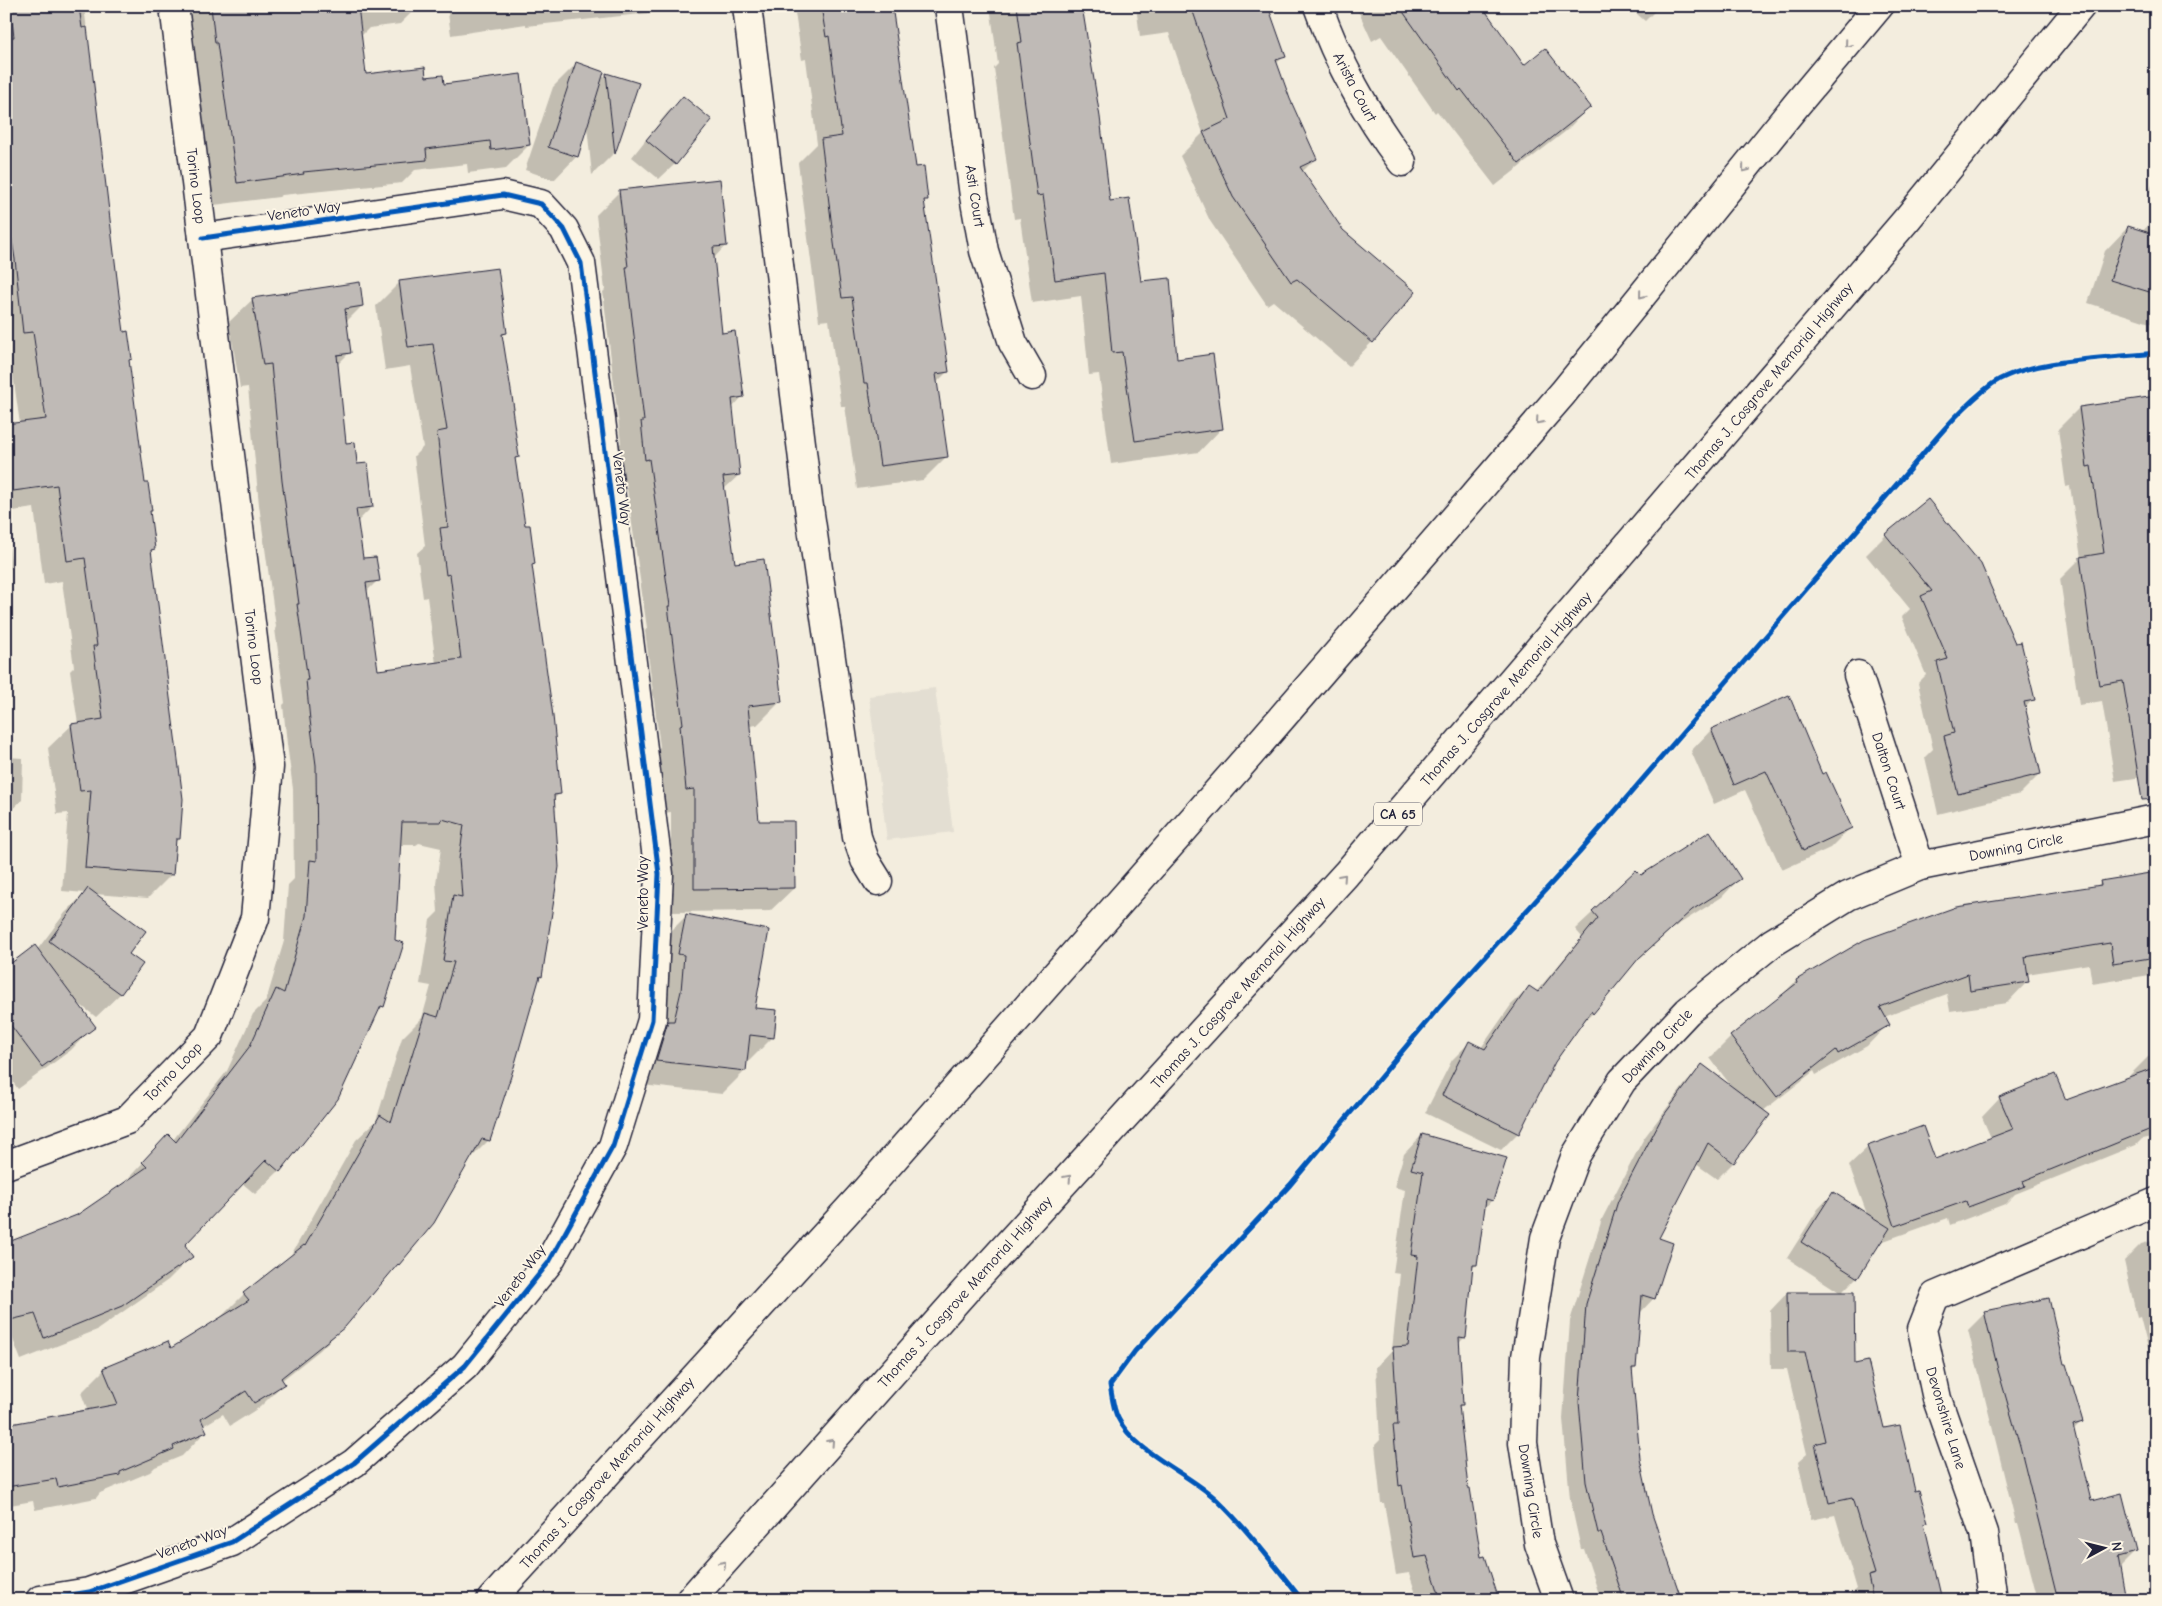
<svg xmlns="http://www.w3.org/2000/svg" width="2162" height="1606" viewBox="0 0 2162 1606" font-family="'Comic Neue',sans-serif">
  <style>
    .built { fill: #e3ded2 }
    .shadow { fill: #0003 }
    .building { fill: #bfbab6; stroke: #22223b }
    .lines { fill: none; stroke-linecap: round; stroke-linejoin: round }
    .minor-casing { stroke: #22223b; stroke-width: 31 }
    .highway-casing { stroke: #22223b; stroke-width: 31 }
    .minor { stroke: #fcf5e5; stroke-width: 28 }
    .highway { stroke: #fcf5e5; stroke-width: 28 }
    .cycleway-casing { stroke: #fcf5e5; stroke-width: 8 }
    .cycleway { stroke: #0057b8; stroke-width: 5 }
    .oneway { stroke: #9a9698 }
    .labels { text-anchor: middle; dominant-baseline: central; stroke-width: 4; stroke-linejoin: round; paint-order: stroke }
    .shield { fill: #fcf5e5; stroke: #63616e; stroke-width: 1 }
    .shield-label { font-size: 14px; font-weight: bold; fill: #22223b }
    .street-label { font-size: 15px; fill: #22223b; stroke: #fcf5e5 }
  </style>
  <rect width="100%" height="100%" fill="#f3edde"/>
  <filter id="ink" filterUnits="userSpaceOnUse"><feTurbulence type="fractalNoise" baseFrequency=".02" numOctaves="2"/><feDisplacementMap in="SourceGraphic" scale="10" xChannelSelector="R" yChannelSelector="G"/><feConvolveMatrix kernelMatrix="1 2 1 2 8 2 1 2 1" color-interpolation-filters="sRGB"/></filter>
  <g filter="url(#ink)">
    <path class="built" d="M935,688L953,832L887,840L869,696Z"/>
    <g class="shadow">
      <path d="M6,6H84L123,333L131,359L128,362L144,485L151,510L149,512L154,549L150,552L179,838L174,843L172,874L148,898L94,894L128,954L141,964L120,994L96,1017L78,1003L94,1026L71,1050L18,1089L6,1073V969L37,950L65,913L85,893L62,891L68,813L57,814L48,748L72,725L78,724L70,671L74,667L62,581L44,584L34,508L6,512V426L20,424L10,354L6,355Z"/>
      <path d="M185,6H435L415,9L400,24L369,28L360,37L365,76L425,78L443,85L529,145L506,168L468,173L467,164L415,170L402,183L282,195L279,197L214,205Z"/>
      <path d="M447,6H690L688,9L526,26V24L451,35Z"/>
      <path d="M794,6H892L915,168L926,199L923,203L948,371L936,383L947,456L923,480L857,489L845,406H841L829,320L819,321L798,163L817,144L806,59L802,60Z"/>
      <path d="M990,6H1080L1109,203L1140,283L1176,361L1222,428L1199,452L1111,464L1099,374L1089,375L1081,296L1032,303L1020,218L1014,219L994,68L998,64Z"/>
      <path d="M1136,6H1254L1284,56L1276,64L1289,100L1316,158L1302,172L1342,231L1414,292L1372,342L1349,366L1273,301L1267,305L1210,221L1180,156L1203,133L1169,33L1140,37Z"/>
      <path d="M1356,6H1481L1523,67L1589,107L1566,131L1495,186L1437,111L1435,113L1381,36L1372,41Z"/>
      <path d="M1628,6H1660L1645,21Z"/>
      <path d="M576,64L600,80L607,74L637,84L614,153L592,175L587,126L577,156L554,180L525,170L553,87Z"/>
      <path d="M683,98L675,164L659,179L632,157L667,113Z"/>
      <path d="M2156,178V194L2149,191Z"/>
      <path d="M620,191L726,245L713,259L721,334L742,397L732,408L739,475L723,490L734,564L780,702L757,725L749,726L758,822L794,888L770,911L671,912V812L663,813L657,749L660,747L645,631L647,628L626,482L622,483L618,445L621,443L603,292L605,290L596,215Z"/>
      <path d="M2151,222L2156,224V325L2088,303L2105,251L2128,227L2142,232Z"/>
      <path d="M399,283L506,333L501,337L513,408L511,410L517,457L514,460L524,527L533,564L531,566L559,794L553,800L541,976L538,979L489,1140L468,1161L433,1223L398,1264L344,1326L320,1350L281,1381L283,1384L260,1407L230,1426L223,1414L203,1426L205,1432L182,1456L155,1467L150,1472L100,1493L96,1498L35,1510L33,1501L10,1505L6,1509V1424L24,1421V1423L88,1411L81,1393L104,1370L171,1350L222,1318L221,1317L244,1294L290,1257L356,1140L376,1121L402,1038L422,1018L431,986L420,984L430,920L438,912L436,883L441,848L419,843L416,845H400L383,1006L376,1014L279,1171L255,1194L242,1183L183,1245L191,1257L168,1280L97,1330L21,1360L12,1337L6,1338V1246L78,1216L120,1187L168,1136L173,1140L227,1071L253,1014L266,1001L284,941L288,885L294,879L293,789L287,744L283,705L285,703L275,629L276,627L259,505L248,387L240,388L229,322L253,299L362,306L346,322L350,352L337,365L345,445L356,465L372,507L357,522L362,560L378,580L366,592L377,672L436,664L427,597L423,598L417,553L425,546L414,456L423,447L410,366L385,370L376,306Z"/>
      <path d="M2156,397V775L2115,781L2102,701L2079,705L2060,579L2081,558L2070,486L2066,487L2058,429L2079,408Z"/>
      <path d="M6,525L12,567L6,572Z"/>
      <path d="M1886,535L2033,699L2025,708L2040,774L2020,794L1938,814L1925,757L1933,749L1918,683L1926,675L1902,617L1910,609L1866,555Z"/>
      <path d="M1788,697L1822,776L1850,828L1830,848L1782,870L1745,790L1714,804L1691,751L1711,730Z"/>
      <path d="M6,757L23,758L22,800L7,814L6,820Z"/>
      <path d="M1636,872L1640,877L1739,879L1722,897L1673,928L1633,964L1593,1013L1577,1028L1554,1061L1518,1133L1501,1150L1425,1113L1452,1060L1469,1043L1481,1048L1511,1005L1529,988L1536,992L1582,937L1575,929Z"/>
      <path d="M2156,874V969L2150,975L2092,984L2089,964L2027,974L2028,981L2007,1003L1950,1011L1947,994L1884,1017L1888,1024L1867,1046L1816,1075L1814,1071L1763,1111L1769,1116L1733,1163L1717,1179L1696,1164L1657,1239L1654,1298L1640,1313L1635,1368L1631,1372L1638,1459L1651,1515L1680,1600H1601L1584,1549H1581L1570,1499L1563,1419L1570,1321L1602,1219L1644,1138L1686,1083L1702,1066L1732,1087L1710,1058L1731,1037L1775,1002L1796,981L2096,887L2101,882Z"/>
      <path d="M686,916L773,1037L749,1061L746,1060L745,1071L722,1094L633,1084L663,939Z"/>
      <path d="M2156,1055V1136L2142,1139L2136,1145L2015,1194L2005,1204L1950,1225L1948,1218L1878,1243L1857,1277L1841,1293L1787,1258L1818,1209L1833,1193L1867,1214L1849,1165L1868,1147L1934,1160L1991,1138L1982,1117L2000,1098L2065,1102L2130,1077V1075L2148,1057Z"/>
      <path d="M1422,1135L1492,1200L1484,1209L1476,1265L1471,1269L1465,1337L1459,1343L1462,1405L1458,1408L1467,1490L1480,1559L1498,1600H1418L1409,1573L1396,1575L1384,1503H1381L1375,1445L1380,1440L1376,1367L1392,1350L1400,1274L1393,1273L1405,1190L1394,1187L1404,1154Z"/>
      <path d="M2156,1240V1379L2140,1317L2137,1318L2124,1261L2141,1244Z"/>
      <path d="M1787,1293L1854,1365L1927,1521L1923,1524L1940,1600H1852L1851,1594L1857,1589L1835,1515L1811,1520L1798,1462L1807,1454L1787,1369H1771L1770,1311Z"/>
      <path d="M1985,1313L2063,1366L2081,1422L2073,1430L2090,1503L2136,1551L2119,1568L2125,1600H2038L2018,1523H2016L1968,1330Z"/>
      <path d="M2156,1402V1442L2147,1411Z"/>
      <path d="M144,1594L146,1600H123Z"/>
    </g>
    <g class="building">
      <path d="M10,6H79L82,28L87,27L119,295L124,332L128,331L132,359L129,360L145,483H148L152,511H150L155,549L151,550L183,799L180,839H176L173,875L85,868L91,790L80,791L71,724L103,719L93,646H97L85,558L67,561L57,485L6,492V424L46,419L33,332L23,333L15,259L6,203V38L14,37Z"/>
      <path d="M211,6H358L366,74L425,67L426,77L443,75L444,84L521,74L530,145L491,150L490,141L426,149L427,160L303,172L304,174L237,183L217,43H215Z"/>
      <path d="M821,6H892L916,167L924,166L928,200H924L949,372L936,374L948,457L880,466L868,383H864L852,297L842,298L834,243L821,139L842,136L829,36L826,37Z"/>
      <path d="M1017,6H1082L1100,117L1110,201L1129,198L1141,281L1170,278L1177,359L1213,354L1223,429L1135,441L1122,352L1112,353L1104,273L1055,280L1043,195L1037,196L1017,43L1022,42Z"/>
      <path d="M1191,6H1268L1286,57L1276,60L1290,99L1317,159L1300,167L1343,230L1416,292L1373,343L1297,279L1291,282L1233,197L1203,132L1230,119Z"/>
      <path d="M1399,6H1482L1524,65L1545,48L1591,107L1519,164L1461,89L1459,91Z"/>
      <path d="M576,62L604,72L578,157L548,147Z"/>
      <path d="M606,73L639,83L615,154Z"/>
      <path d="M683,96L712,120L676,165L646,140Z"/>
      <path d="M720,179L727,246L713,247L722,333L735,331L744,397L732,399L740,475L723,477L735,563L764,559L782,702L748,706L759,821H794L795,888L694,889V789L686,790L680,725L683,724L668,606H670L649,459L645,460L641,421H644L626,267H628L619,190Z"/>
      <path d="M2128,226L2156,235V294L2110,280Z"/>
      <path d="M498,268L507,333L502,334L514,409H512L519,457L515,458L525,525H530L535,564L532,565L553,716L561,794L554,795L559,867L542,977L540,976L514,1067L490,1141L482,1139L434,1223L399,1265L398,1264L345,1327L281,1378L285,1384L254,1403L246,1391L201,1419L207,1432L173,1446L174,1449L120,1472V1475L58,1487L56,1479L6,1487V1425L118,1404L103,1368L168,1341L171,1348L249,1300L243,1293L304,1245L305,1246L380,1115L391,1122L425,1013L438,1017L454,962L443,961L453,895L462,897L459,859L464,825L442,819L441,822H402L395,940L404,943L384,1007L381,1006L338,1099L280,1172L266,1160L185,1245L193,1257L122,1306L44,1338L35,1314L6,1321V1243L77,1215L147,1167L142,1162L168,1134L176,1142L250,1046L276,989L284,993L306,916L310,860L317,861L316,765L310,720L306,680H308L297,604H299L282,481L271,364L263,365L252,298L360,282L363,306L345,309L351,353L337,355L346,443L355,442L357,464L368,463L373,507L356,509L363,558L376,557L380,581L366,583L378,670L461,659L450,574L446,575L440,528L448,527L437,432L447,430L433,344L408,347L399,281Z"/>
      <path d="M2156,396V799L2142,800L2123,681L2099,685L2091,638L2080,557L2104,553L2091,466L2087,467L2079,407Z"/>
      <path d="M1928,499L1981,564L2015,643L2021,642L2035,700L2024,702L2041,774L1958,794L1944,736L1954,733L1937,662L1948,659L1921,596L1932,591L1885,534Z"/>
      <path d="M1789,695L1822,774L1826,772L1852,828L1803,851L1766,771L1734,785L1711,729Z"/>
      <path d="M1710,831L1741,879L1692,910L1639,958L1593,1014L1591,1011L1555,1062L1519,1134L1442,1095L1469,1041L1485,1049L1529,986L1538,992L1598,918L1592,911L1636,870L1641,875Z"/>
      <path d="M2156,872V957L2113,964L2110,943L2025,957L2029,982L1970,991L1968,974L1880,1007L1890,1025L1838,1054L1836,1050L1777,1097L1730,1036L1797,983L1796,980L1864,940L1956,907L2101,885L2100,881Z"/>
      <path d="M88,888L146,931L129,954L143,964L121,994L49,941Z"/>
      <path d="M686,914L769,930L755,1008L777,1010L774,1038L750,1035L746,1071L656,1061L668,1021H674L681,991L684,955L678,954Z"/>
      <path d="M35,945L96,1027L42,1067L6,1019V967Z"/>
      <path d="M1702,1064L1770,1115L1734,1163L1708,1143L1659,1238L1673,1243L1655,1299L1642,1295L1636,1368H1632L1640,1459L1652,1514L1680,1595L1667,1600H1624L1601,1533H1598L1586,1482L1579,1402L1586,1304L1618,1201L1661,1119Z"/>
      <path d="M2156,1067V1127L2023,1181L2025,1186L1968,1207L1966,1201L1895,1226L1867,1146L1923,1126L1935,1159L2013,1129L1999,1097L2055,1074L2066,1100Z"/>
      <path d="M1422,1134L1507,1158L1493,1201L1486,1199L1477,1265H1473L1466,1338L1459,1337L1463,1405H1459L1468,1488H1470L1481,1557L1485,1556L1499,1600H1441L1427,1556L1414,1558L1402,1485L1399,1486L1393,1425H1398L1393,1347L1408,1346L1418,1256L1411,1255L1423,1172L1411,1169Z"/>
      <path d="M1833,1192L1890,1228L1858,1278L1801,1242Z"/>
      <path d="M1787,1292H1854L1855,1364L1868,1361L1884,1428L1900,1425L1915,1491L1919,1490L1928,1522L1924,1523L1942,1600H1873L1868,1576L1875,1574L1852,1498L1829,1503L1815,1444L1825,1441L1805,1352H1788Z"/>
      <path d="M2049,1298L2064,1364H2066L2083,1422L2073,1425L2091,1501L2122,1493L2137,1552L2118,1557L2126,1600H2058L2020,1446L1998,1370L1984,1311Z"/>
    </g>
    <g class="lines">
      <defs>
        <g id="minor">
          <path d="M747,6L808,500L857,837L865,860L878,881"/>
          <path d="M949,6L974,196L984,251L1013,343L1032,376"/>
          <path d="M1318,6C1338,63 1366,114 1402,162"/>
          <path d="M1858,675L1920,866"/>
          <path d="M6,1165L127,1120L209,1036L255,918L269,767L174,6"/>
          <path d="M40,1600L89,1592L232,1542L354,1463L465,1366L549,1262L613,1146L652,1020L659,874L581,263L564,229L541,204L503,195L203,238"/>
          <path d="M1559,1600L1539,1544L1523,1443L1526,1357L1545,1238L1576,1155L1622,1081L1688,1011L1772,943L1848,896L1920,866L2156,819"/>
          <path d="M1993,1600L1984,1533L1937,1399L1922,1329L1935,1296L2156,1202"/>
        </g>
        <g id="highway">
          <path d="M491,1600L859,1198L1246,759L1563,393L1797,104L1879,6"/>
          <path d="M690,1600L966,1290L1346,874L1908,218L2081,6"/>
        </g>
      </defs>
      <use href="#minor" class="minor-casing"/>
      <use href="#highway" class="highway-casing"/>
      <use href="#minor" class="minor"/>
      <use href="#highway" class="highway"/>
      <defs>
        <g id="cycleway">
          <path d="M40,1600L89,1592L232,1542L354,1463L465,1366L549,1262L613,1146L652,1020L659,874L581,263L564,229L541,204L503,195L203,238"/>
          <path d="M1302,1600C1275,1566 1249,1531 1217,1500C1190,1474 1134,1452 1118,1418C1113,1409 1112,1395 1110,1385L1135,1351L1290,1185L1440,1006L1579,853L1909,470C1935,440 1960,408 1992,384C2027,359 2111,358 2156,353"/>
        </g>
      </defs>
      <use href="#cycleway" class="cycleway-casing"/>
      <use href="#cycleway" class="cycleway"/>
    </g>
    <defs><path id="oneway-chevron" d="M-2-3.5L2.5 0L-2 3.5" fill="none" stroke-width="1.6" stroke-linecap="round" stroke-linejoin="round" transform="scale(1.25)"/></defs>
    <g class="oneway">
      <use href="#oneway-chevron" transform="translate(1848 44) rotate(130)"/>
      <use href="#oneway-chevron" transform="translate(1745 169) rotate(129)"/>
      <use href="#oneway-chevron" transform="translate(1642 295) rotate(129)"/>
      <use href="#oneway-chevron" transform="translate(1539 421) rotate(131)"/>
      <use href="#oneway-chevron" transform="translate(1343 877) rotate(-48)"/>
      <use href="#oneway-chevron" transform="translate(1068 1178) rotate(-48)"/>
      <use href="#oneway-chevron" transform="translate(831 1442) rotate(-48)"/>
      <use href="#oneway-chevron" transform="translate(723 1564) rotate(-48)"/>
    </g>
  </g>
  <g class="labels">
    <rect class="shield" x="1374" y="802.5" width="48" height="23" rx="4"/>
    <g class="shield-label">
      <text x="1398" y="814">CA 65</text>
    </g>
    <g class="street-label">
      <text transform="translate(1355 87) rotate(62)">Arista Court</text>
      <text transform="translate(196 186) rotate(83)">Torino Loop</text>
      <text transform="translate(975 196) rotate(81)">Asti Court</text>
      <text transform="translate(304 211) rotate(-8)">Veneto Way</text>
      <text transform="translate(1769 381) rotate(-50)">Thomas J. Cosgrove Memorial Highway</text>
      <text transform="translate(622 489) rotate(83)">Veneto Way</text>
      <text transform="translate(254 647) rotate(83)">Torino Loop</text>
      <text transform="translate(1506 689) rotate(-49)">Thomas J. Cosgrove Memorial Highway</text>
      <text transform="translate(1889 771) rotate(72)">Dalton Court</text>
      <text transform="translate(2016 847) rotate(-11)">Downing Circle</text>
      <text transform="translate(643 893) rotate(-90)">Veneto Way</text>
      <text transform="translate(1238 993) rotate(-48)">Thomas J. Cosgrove Memorial Highway</text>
      <text transform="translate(1657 1046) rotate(-47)">Downing Circle</text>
      <text transform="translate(173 1072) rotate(-46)">Torino Loop</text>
      <text transform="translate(520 1276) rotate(-53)">Veneto Way</text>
      <text transform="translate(965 1292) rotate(-48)">Thomas J. Cosgrove Memorial Highway</text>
      <text transform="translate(1946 1418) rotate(73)">Devonshire Lane</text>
      <text transform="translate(607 1473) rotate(-48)">Thomas J. Cosgrove Memorial Highway</text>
      <text transform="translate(1531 1491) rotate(81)">Downing Circle</text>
      <text transform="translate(192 1542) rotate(-20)">Veneto Way</text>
    </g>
  </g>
  <rect width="2162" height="1606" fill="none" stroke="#fcf5e5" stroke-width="25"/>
  <rect x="12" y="12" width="2137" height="1581" fill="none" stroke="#22223b" stroke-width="2" filter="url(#ink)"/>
  <g transform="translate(2104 1548) rotate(83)" stroke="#fcf5e5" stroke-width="4" paint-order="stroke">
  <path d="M0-4L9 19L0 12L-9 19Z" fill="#22223b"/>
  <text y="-8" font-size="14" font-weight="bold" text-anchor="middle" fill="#22223b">N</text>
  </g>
</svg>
